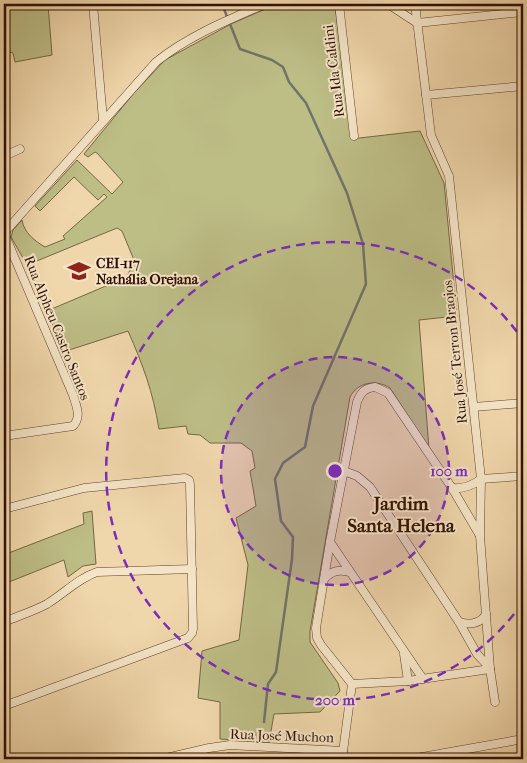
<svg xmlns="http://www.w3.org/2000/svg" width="527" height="763" viewBox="0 0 527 763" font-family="'IM FELL French Canon',serif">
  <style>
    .green { fill: #bdbd86; stroke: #766644 }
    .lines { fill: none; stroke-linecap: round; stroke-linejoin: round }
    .stream { stroke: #70746a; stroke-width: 2.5 }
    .minor-casing { stroke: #60412c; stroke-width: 9 }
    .minor { stroke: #f5e5c8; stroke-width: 8 }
    .ring { fill: none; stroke: #7b2cbf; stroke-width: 2.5; stroke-dasharray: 9 6 }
    .labels { text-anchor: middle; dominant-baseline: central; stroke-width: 4; stroke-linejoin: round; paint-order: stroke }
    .street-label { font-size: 14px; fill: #300f02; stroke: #f5e5c8 }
    .poi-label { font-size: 14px; font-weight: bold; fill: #300f02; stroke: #f5e5c8; text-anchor: start }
    .district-label { font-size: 19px; font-weight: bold; fill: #300f02; stroke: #f5e5c8 }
    .centre { fill: #7b2cbf; stroke: #f5e5c8; stroke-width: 2.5 }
    .ring-label { font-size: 15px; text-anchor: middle; font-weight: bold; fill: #7b2cbf; stroke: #f5e5c8; stroke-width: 4; stroke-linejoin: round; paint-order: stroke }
  </style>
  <rect width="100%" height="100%" fill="#f0d7ab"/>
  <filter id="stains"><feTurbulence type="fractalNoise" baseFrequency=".004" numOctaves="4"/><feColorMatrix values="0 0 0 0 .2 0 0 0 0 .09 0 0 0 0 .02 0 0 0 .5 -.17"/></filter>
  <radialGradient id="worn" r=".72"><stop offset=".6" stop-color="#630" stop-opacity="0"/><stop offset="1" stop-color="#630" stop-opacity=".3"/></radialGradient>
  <g class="green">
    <path d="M4,4H48L52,55L15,62L13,53L4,51Z"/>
    <path d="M277,4H335L351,139L420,131L444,183L457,316L419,320L429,449L390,388C376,379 358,382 350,397L310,631V642L338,683L340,691L320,712L274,714L269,743L220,739V702L198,698L202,651L239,640L248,565L236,518L256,506L250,471L255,468L252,451L241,443H210L200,435L188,434L186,426L159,429C153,392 143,365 128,331L63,352L47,311L127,277L134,260L122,231L117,228L27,265L11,237L13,230L22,220C24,233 35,241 45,247L65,239L63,236L107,197L104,194L98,200L74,177L40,211L35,206L77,160L112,194L123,182L97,153L95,152L88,157L84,154L134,93L165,60L231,24Z"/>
    <path d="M92,511L96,564L83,566L68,577L64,560L4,584V566L10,564L6,554L84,524L83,513Z"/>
    <path d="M227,753L270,754V759H224Z"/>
  </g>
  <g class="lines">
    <path class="stream" d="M222,4L240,49L272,60L283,67L289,82L306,103L347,193L363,244L366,284L313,406L305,447L283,463L275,479L281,521L293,537L292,559L276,672L268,684L264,722"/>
    <defs>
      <g id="minor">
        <path d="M93,4L103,120"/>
        <path d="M339,4L354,136"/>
        <path d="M388,4L417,23L523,12"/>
        <path d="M415,4L431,135L449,176L481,479L480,536L490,669L495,702"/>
        <path d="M426,95L523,86"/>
        <path d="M4,156L20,149"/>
        <path d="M4,233L156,62C188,36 228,20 265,4"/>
        <path d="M474,407L523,403"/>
        <path d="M4,436L73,426C82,417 76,405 73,395L4,233"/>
        <path d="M344,471L357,476L370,487L459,622L477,654L490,668"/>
        <path d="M481,479L523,476"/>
        <path d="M452,488C463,489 472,486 481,479"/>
        <path d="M4,509L84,488L185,478L189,480L190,484L193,629L192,633L188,638L4,706"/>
        <path d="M330,542L423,679"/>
        <path d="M324,579C332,571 338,569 349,572"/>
        <path d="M4,622C18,616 34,611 47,604C65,593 77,579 97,572L192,569"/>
        <path d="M459,622C469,625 481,624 486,614"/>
        <path d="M404,654L408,681"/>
        <path d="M352,684L321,645L317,638L316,628L330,542L357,402C361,392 365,388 375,387L388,393L452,488L479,534"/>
        <path d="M352,684L408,681L490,669"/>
        <path d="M162,759L209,748L230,745L343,751"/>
        <path d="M342,759L352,684"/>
        <path d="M411,759L523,739"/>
      </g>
    </defs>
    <use href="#minor" class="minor-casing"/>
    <use href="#minor" class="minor"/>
  </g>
  <circle cx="335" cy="471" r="114" fill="#7b2cbf" fill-opacity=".12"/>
  <g class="ring">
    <circle cx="335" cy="471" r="114"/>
    <path d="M523 602A229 229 0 1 1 523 340"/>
  </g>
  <defs>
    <symbol id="school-bare" viewBox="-9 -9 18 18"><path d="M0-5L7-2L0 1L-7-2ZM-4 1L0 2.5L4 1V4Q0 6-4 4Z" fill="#8f2418" stroke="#f5e5c8" stroke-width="2.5" paint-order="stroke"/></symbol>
  </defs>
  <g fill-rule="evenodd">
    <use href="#school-bare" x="63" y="255" width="32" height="32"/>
  </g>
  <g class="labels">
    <g class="street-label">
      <text transform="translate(334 71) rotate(-97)">Rua Ida Caldini</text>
      <text transform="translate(57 328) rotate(68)">Rua Alpheu Castro Santos</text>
      <text transform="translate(455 352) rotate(-96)">Rua José Terron Braojos</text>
      <text transform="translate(282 736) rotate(2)">Rua José Muchon</text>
    </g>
    <g class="poi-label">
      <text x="96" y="263">CEI-117<tspan x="96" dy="16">Nathália Orejana</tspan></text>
    </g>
    <g class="district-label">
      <text x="401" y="504">Jardim<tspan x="401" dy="22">Santa Helena</tspan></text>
    </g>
  </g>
  <circle cx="335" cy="471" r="8" class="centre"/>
  <g class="ring-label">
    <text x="449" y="476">100 m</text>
    <text x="335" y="705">200 m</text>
  </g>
  <rect width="527" height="763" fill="none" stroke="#f0d7ab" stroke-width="20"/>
  <rect x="5" y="5" width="517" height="753" fill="none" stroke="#300f02" stroke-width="2.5"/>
  <rect x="10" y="10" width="507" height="743" fill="none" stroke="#300f02"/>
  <rect width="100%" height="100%" filter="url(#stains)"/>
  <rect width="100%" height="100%" fill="url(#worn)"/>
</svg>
